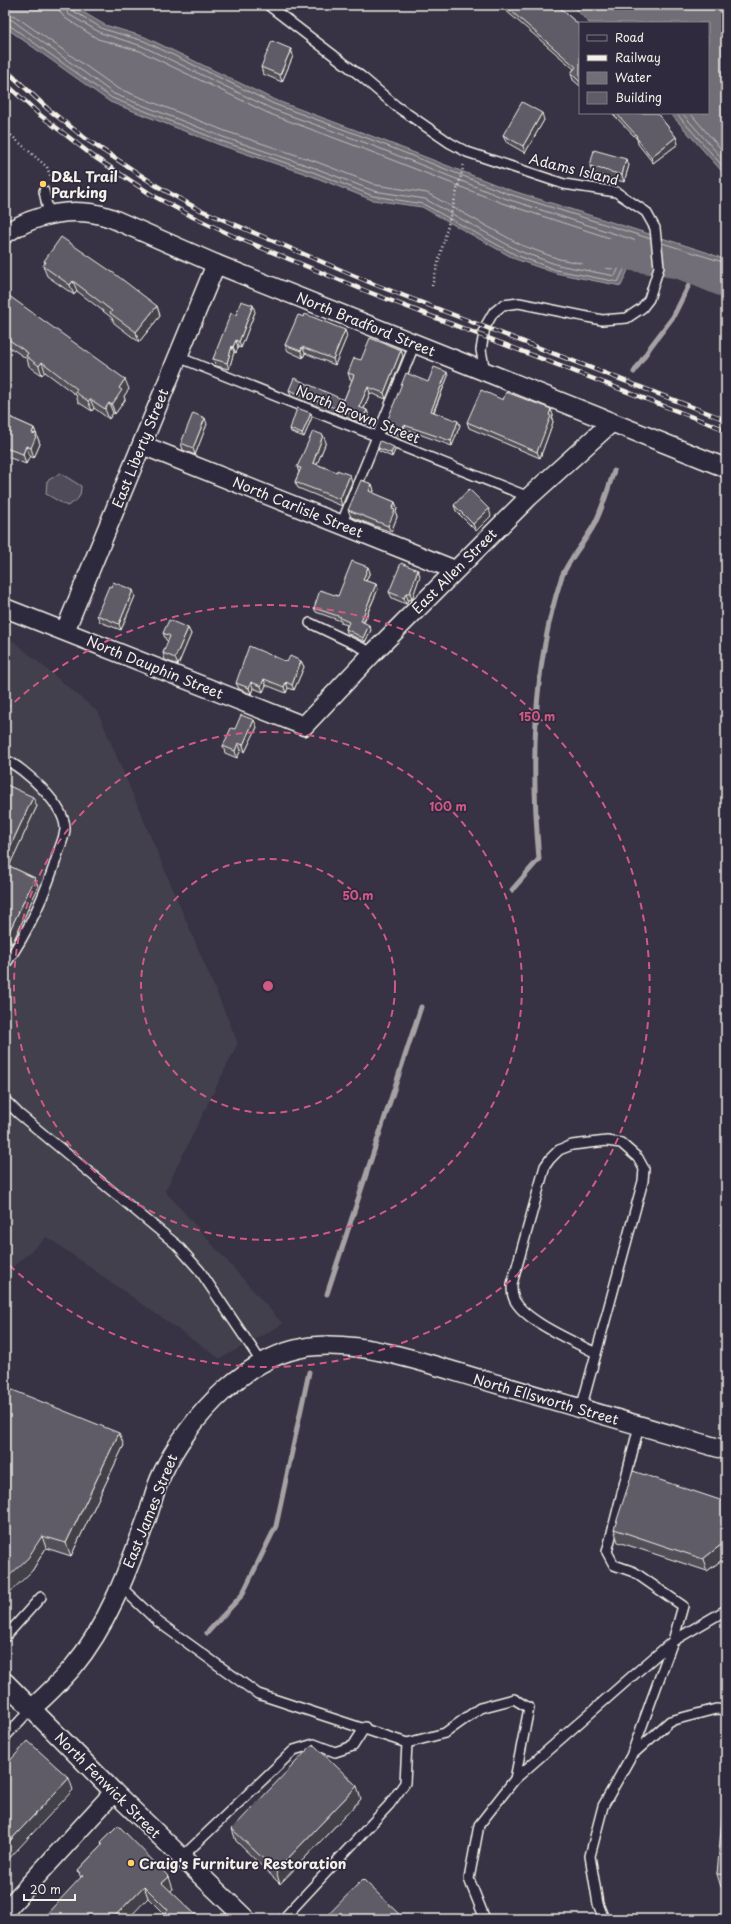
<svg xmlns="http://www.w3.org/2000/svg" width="731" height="1924" viewBox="0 0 731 1924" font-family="'Playpen Sans',sans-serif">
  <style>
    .built { fill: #433f4e }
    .green { fill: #504b59; stroke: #a29ea0 }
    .water { fill: #726e77; stroke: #a6a2a4 }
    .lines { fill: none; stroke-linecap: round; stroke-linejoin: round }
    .shore { stroke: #c0bdbb; stroke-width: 1 }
    .stream { stroke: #a6a2a4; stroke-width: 5 }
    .river { stroke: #726e77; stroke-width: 30 }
    .lane-casing { stroke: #f4f1e8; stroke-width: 12 }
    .street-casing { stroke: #f4f1e8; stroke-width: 21 }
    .path { stroke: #f4f1e8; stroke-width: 2.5; stroke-dasharray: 1 3; stroke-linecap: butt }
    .lane { stroke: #2f2a3d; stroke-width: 9 }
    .street { stroke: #2f2a3d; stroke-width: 18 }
    .rail-casing { stroke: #f4f1e8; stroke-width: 4.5 }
    .rail { stroke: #2f2a3d; stroke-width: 3; stroke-dasharray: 9; stroke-linecap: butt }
    .wall { fill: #524f59; stroke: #f4f1e8 }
    .shaded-wall { fill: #424048; stroke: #f4f1e8 }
    .building { fill: #5f5c67; stroke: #f4f1e8 }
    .ring { fill: none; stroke: #d15985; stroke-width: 2; stroke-dasharray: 7 5 }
    .poi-dot { fill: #ffd166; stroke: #2f2a3d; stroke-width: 1.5 }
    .labels { text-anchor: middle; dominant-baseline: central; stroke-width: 3.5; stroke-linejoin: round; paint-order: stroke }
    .street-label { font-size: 14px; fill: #f4f1e8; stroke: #2f2a3d }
    .poi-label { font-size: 14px; font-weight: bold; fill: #f4f1e8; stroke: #2f2a3d; text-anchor: start }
    .centre { fill: #d15985; stroke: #2f2a3d; stroke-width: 2 }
    .ring-label { font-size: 12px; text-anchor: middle; font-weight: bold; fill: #d15985; stroke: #2f2a3d; stroke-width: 3.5; stroke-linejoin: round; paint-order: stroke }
  </style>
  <rect width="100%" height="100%" fill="#373244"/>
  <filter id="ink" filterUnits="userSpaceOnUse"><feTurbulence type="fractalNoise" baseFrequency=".025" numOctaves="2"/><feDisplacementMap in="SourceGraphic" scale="8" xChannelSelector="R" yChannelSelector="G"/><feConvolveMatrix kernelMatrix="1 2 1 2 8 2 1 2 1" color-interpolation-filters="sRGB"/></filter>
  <g filter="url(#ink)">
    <path class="built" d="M5,634L98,712L238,1043L165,1191L283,1324L220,1359L47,1237L5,1274Z"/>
    <path class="green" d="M60,473L81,486C81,497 78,501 67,506L46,494L47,481Z"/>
    <g class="water">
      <path d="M5,5H71L105,25L145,37L275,100L369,135L507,189L706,252L726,260V296L693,277L636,252L621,286L555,273L515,259L422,207L372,200L312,176L220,145L110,102L9,30L5,26Z"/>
      <path d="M572,5H726V176L670,113H708V23H589Z"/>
    </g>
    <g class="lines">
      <g class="shore">
        <path d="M70,5L72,10L103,29L144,41L274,104L367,138L506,193L651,239"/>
        <path d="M5,13L15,16L117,88L225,131L317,162L376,185L427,193L521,245L559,259L611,269L613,268L623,245L622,242L502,203L364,149L270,114L140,51L98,39L65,18L60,12L59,5"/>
        <path d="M5,19L12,20L114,94L223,137L315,168L374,191L425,199L519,251L558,265L615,276L628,248L635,242L634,240L504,198L366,143L272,109L142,46L101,33L68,14L65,5"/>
        <path d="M5,24L9,25L112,98L221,141L313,172L373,196L423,204L516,255L556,270L618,282L634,249L638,248L652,254"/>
        <path d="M676,113L726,170"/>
        <path d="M682,113L726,163"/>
        <path d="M690,113L726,155"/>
        <path d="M662,243L726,263"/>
        <path d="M663,248L726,268"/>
        <path d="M663,254L697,269L726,286"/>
        <path d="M664,259L695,273L726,292"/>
      </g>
      <g class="stream">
        <path d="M634,372L651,346L673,317L693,277L697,272"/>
        <path d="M512,890L539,859C531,766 532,669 561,579C567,561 585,542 594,525C603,508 608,488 614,471"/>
        <path d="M327,1294L421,1007"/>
        <path d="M207,1633L242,1595L276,1526L309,1372"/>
      </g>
      <path class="river" d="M593,253H615L680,264L726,283"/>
      <defs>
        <g id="lane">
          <path d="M268,5L362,77L396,106L450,143L467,152L564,184L616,192L646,212L655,228L659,267L649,299L642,308L627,318L602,320L519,303L503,305L493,313L485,327L481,350L485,372"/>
          <path d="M44,191L49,215"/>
          <path d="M178,357L529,497"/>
          <path d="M341,525L415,343"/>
          <path d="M310,623L373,653"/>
          <path d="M5,760C24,767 66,807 65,829C65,835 61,844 59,850C47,890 29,931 5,965"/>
          <path d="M5,1100L19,1114L177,1245L200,1271L262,1363"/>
          <path d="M581,1409L643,1181L644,1169L638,1158L621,1143L607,1141L572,1145L559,1150L550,1159L545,1166L512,1284C512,1288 512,1293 513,1296C519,1319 575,1342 596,1353"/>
          <path d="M120,1586L157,1621L258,1694L407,1743L445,1733L480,1708L514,1699L529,1708L515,1779"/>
          <path d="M5,1637L41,1597"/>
          <path d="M5,1737L31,1709"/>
          <path d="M632,1755L670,1721L716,1709L726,1710"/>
          <path d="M182,1857L294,1750L314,1744L335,1752L353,1746L365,1727"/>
          <path d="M283,1919L389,1805L405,1783L407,1743"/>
          <path d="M485,1919L469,1879L479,1825L515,1779L630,1678L673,1641L726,1610"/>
          <path d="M604,1919L598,1904L590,1856L603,1806L631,1756L673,1641L683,1606L634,1572L614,1565L607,1552L639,1426"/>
        </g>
        <g id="street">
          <path d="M5,234C36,213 76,206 111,218L216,264L726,468"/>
          <path d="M142,445L455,570"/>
          <path d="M5,608L304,726L373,653L529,497L611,423"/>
          <path d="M65,631L216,264"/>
          <path d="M5,1682L114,1792L246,1919"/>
          <path d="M31,1709C46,1696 60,1682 73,1667C107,1626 126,1575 144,1526C151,1509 154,1490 162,1474C188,1418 250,1350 317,1346C372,1342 437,1367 490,1382C568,1405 647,1428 726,1450"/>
          <path d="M5,1911L114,1792"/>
        </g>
      </defs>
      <use href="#lane" class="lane-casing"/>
      <use href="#street" class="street-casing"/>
      <g class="path">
        <path d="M5,130L47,167L52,181"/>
        <path d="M432,286L464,164"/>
      </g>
      <use href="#lane" class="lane"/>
      <use href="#street" class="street"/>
      <defs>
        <g id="rail">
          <path d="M5,69L48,109L86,139L157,186L196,208L376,285L726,420"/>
          <path d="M5,83L40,115L93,156L152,195L193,217L231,235L366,291L726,430"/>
        </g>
      </defs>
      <use href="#rail" class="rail-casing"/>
      <use href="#rail" class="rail"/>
    </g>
    <g class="wall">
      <path d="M502,5H557L580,26V86L573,80L571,73L574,69L504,9Z"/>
      <path d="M291,49L293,56L282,82L263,74L261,67Z"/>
      <path d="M612,113H657L676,137L678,144L653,163L638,144L637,139Z"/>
      <path d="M544,120L525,153L506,142L503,135Z"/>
      <path d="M629,165L624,182L592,173L590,166Z"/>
      <path d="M44,261L157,306L160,316L139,342L114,323L112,318L77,291L74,295L47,276L43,266L45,263Z"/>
      <path d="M5,293L129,389L124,396L125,400L115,414L113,413L109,419L94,408L92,411L78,402L76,395L45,372L42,375L29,366L27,359L5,344Z"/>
      <path d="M255,312L241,348L238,347L236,353L234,352L229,369L216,366L213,359L236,315Z"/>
      <path d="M304,317L347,336L335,365L305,353L303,358L288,351L285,345Z"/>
      <path d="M403,356L386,399L370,393L364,409L367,410L369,416L366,425L291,396L289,390L344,400L352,380L350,379L348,373L361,360Z"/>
      <path d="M448,376L434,412L460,425L452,446L405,429L401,440L386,433L384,429L428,382Z"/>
      <path d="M503,400L553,415L552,419L553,422L540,458L469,428L467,422Z"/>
      <path d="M5,415L34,428L40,444L34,458L30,456L26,464L5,456Z"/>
      <path d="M312,417L304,437L291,432L290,429Z"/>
      <path d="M207,424L195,455L183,450L181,443Z"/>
      <path d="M326,442L317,464L352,482L342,506L298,488L295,482L299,472L297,467Z"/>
      <path d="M378,448L395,450L392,457L379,451Z"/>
      <path d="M372,484L374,491L373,493L395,502L397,508L396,513L397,517L391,532L351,517L348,510Z"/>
      <path d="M454,505L491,516L476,531L456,511Z"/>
      <path d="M418,570L420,576L412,599L408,600L406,604L392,598L389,592Z"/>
      <path d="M370,572L366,581L376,584L378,589L364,622L371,630L365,642L347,633L346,629L347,625L341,623V621L316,612L314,608L338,596Z"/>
      <path d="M135,596L121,630L100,622L97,615Z"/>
      <path d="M188,628L191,634L178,665L165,660L163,653L168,641L166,640L163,633Z"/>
      <path d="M301,661L304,667L294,690L288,688L286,693L266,685L263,692L253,688L251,694L239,689L236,683L287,662Z"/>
      <path d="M257,727L245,752L241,750L237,758L225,753L223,746L235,729Z"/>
      <path d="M5,784L37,806L9,866L35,878L38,887L12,944L5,941Z"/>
      <path d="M5,1399L124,1445L71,1556L46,1548L32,1571Z"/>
      <path d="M726,1502V1557L707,1571L618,1542L614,1529Z"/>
      <path d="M361,1799L280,1884L236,1841L232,1829Z"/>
      <path d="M726,1819V1887H721L717,1874Z"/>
      <path d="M101,1842L173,1889L170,1891L200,1919L164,1914L148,1898L81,1878L78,1870L102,1845Z"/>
    </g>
    <g class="shaded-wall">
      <path d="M291,49L293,56L282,82L280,75Z"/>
      <path d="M542,113L544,120L525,153L523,146Z"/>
      <path d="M676,137L678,144L653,163L651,157Z"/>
      <path d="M626,159L629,165L624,182L622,175Z"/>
      <path d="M73,281L77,291L74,295L70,285Z"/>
      <path d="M253,305L255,312L241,348L239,342Z"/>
      <path d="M157,306L160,316L139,342L136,332Z"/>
      <path d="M345,330L347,336L335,365L333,359Z"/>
      <path d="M236,340L238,347L236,353L233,347Z"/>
      <path d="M232,346L234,352L229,369L227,363Z"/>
      <path d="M302,347L305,353L303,358L301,351Z"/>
      <path d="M401,350L403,356L386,399L384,393Z"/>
      <path d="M42,362L45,372L42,375L39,366Z"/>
      <path d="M447,372L448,376L432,415L431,411Z"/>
      <path d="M125,379L129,389L124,396L125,400L115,414L112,405L119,388Z"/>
      <path d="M368,387L370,393L362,413L359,407Z"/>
      <path d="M90,399L94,408L92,411L88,401Z"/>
      <path d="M109,403L113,413L109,419L105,409Z"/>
      <path d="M551,409L553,415L552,419L553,422L540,458L537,452Z"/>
      <path d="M367,410L369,416L366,425L363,419Z"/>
      <path d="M311,413L312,417L304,437L302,434Z"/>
      <path d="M205,418L207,424L195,455L193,448Z"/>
      <path d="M458,421L460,425L452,446L451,441Z"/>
      <path d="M404,425L405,429L401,440L400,435Z"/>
      <path d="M34,428L40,444L34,458L31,448L32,433Z"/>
      <path d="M323,435L326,442L315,469L313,463Z"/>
      <path d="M26,446L30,456L26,464L23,454Z"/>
      <path d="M394,447L395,450L392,457L391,453Z"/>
      <path d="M350,475L352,482L342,506L340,499Z"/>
      <path d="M372,484L374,491L371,498L369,491Z"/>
      <path d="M395,502L397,508L396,513L397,517L391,532L388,526L392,509Z"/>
      <path d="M489,509L491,516L476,531L473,524Z"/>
      <path d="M368,567L370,572L364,584L363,580Z"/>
      <path d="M418,570L420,576L412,599L410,593Z"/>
      <path d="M376,584L378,589L362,625L361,621Z"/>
      <path d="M133,590L135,596L121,630L119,624Z"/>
      <path d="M406,593L408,600L406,604L404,598Z"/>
      <path d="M369,625L371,630L365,642L363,638Z"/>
      <path d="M188,628L191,634L178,665L175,658Z"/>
      <path d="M301,661L304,667L294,690L292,685Z"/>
      <path d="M264,679L266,685L263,692L261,686Z"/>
      <path d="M251,682L253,688L251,694L249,688Z"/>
      <path d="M286,682L288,688L286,693L284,687Z"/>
      <path d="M254,720L257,727L245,752L243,745Z"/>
      <path d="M238,743L241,750L237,758L235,751Z"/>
      <path d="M33,797L37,806L6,873L5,870V858Z"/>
      <path d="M35,878L38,887L12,944L8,934Z"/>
      <path d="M119,1433L124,1445L71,1556L66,1543Z"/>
      <path d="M42,1536L46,1548L32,1571L5,1597V1580Z"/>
      <path d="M726,1541V1557L707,1571L703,1559Z"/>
      <path d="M69,1778L73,1790L5,1863V1846Z"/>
      <path d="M357,1786L361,1799L280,1884L276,1871Z"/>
      <path d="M169,1877L173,1889L166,1895L162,1883Z"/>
      <path d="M144,1886L148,1898L128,1919H112Z"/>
    </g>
    <g class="building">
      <path d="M504,5H557L580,26V82L571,73L576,67Z"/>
      <path d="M272,41L291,49L280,75L261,67Z"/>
      <path d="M522,102L542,113L523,146L503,135Z"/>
      <path d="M616,113H657L676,137L651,157L636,137L637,136Z"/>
      <path d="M594,150L626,159L622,175L590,166Z"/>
      <path d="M61,237L115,274L157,306L136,332L110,313L112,311L73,281L70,285L43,266L46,262L44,261Z"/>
      <path d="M5,293L125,379L119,388L122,390L112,405L109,403L105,409L90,399L88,401L75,392L77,389L42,362L39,366L26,356L28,353L5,337Z"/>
      <path d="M241,301L253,305L239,342L236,340L233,347L232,346L227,363L213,359L231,313L236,315Z"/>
      <path d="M305,314L345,330L333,359L302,347L301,351L285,345L298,315L304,317Z"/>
      <path d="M370,338L401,350L384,393L368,387L359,407L367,410L363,419L289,390L294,378L344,400L354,375L348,373L354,358L361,360Z"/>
      <path d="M434,367L447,372L431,411L458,421L451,441L404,425L400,435L384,429L406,373L428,382Z"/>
      <path d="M481,390L503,400L506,392L551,409L549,415L551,416L537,452L467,422Z"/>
      <path d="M297,408L311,413L302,434L290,429Z"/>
      <path d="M193,413L205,418L193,448L181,443Z"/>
      <path d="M5,415L34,428L32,433L37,434L31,448L26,446L23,454L5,448Z"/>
      <path d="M313,431L323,435L313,463L337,472V470L350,475L340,499L295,482L301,468L297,467Z"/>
      <path d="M380,441L394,447L391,453L378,448Z"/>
      <path d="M361,480L372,484L369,491L395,502L392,509L395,510L388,526L348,510Z"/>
      <path d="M469,489L489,509L473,524L454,505Z"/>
      <path d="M352,561L368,567L363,580L376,584L361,621L369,625L363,638L346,629L349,622L340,618L341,617L314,608L320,590L338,596Z"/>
      <path d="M401,563L418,570L410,593H406L404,598L389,592Z"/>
      <path d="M113,582L133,590L119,624L97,615L109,586L111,587Z"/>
      <path d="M169,620L188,628L175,658L163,653L170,636L163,633Z"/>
      <path d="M249,646L287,662L290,656L301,661L292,685L286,682L284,687L264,679L261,686L251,682L249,688L236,683Z"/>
      <path d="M241,715L254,720L243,745L238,743L235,751L223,746L231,728L235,729Z"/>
      <path d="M5,784L33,797L5,858Z"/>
      <path d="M5,864L35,878L8,934L5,933Z"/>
      <path d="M10,1389L119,1433L66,1543L42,1536L28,1558L5,1580V1399Z"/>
      <path d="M633,1471L726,1502V1541L703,1559L614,1529Z"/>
      <path d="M28,1741L69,1778L5,1846V1766Z"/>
      <path d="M313,1744L357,1786L276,1871L232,1829Z"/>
      <path d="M722,1818L726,1819V1875L717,1874Z"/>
      <path d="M118,1825L169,1877L162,1883L200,1919H159L168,1910L144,1886L112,1919H42L83,1875L78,1870L103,1844L101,1842Z"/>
      <path d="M363,1879L404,1919H324Z"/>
    </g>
  </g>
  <g class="ring">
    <circle cx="268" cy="986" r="127"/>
    <circle cx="268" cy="986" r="254"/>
    <path d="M6 710A381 381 0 1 1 6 1262"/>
  </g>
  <g class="poi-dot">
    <circle cx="43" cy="184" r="4"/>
    <circle cx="131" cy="1863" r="4"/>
  </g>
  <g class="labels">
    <g class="street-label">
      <text transform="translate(574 169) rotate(14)">Adams Island</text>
      <text transform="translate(366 324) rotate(22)">North Bradford Street</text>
      <text transform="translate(358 414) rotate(22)">North Brown Street</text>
      <text transform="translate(140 448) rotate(-68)">East Liberty Street</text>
      <text transform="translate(298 507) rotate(22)">North Carlisle Street</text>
      <text transform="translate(454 571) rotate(-45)">East Allen Street</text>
      <text transform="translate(155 667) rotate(22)">North Dauphin Street</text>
      <text transform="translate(546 1399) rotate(16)">North Ellsworth Street</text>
      <text transform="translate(150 1511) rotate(-68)">East James Street</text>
      <text transform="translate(108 1785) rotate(45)">North Fenwick Street</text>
    </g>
    <g class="poi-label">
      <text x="51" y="176">D&amp;L Trail<tspan x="51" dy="16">Parking</tspan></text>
      <text x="139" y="1863">Craig's Furniture Restoration</text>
    </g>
  </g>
  <circle cx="268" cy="986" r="6" class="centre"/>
  <g class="ring-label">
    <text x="537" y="721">150 m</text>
    <text x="448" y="811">100 m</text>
    <text x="358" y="900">50 m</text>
  </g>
  <rect width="731" height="1924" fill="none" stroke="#2f2a3d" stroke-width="20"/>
  <rect x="10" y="10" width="711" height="1904" fill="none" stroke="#f4f1e8" stroke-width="1.5" filter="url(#ink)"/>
  <rect x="579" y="22" width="130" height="92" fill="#2f2a3d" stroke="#7e7a81"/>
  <rect x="587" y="35" width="20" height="6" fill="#2f2a3d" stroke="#7e7a81"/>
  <text x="615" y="42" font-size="12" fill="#f4f1e8">Road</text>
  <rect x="587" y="55" width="20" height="6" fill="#f4f1e8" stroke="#7e7a81"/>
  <text x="615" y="62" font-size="12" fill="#f4f1e8">Railway</text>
  <rect x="587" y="72" width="20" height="12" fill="#726e77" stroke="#7e7a81"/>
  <text x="615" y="82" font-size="12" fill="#f4f1e8">Water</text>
  <rect x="587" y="92" width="20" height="12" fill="#5f5c67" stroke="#7e7a81"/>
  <text x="615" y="102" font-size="12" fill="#f4f1e8">Building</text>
  <path d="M24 1894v6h51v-6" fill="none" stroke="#f4f1e8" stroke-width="2"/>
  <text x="30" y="1894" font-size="12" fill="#f4f1e8" stroke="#2f2a3d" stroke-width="3" paint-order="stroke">20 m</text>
</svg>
